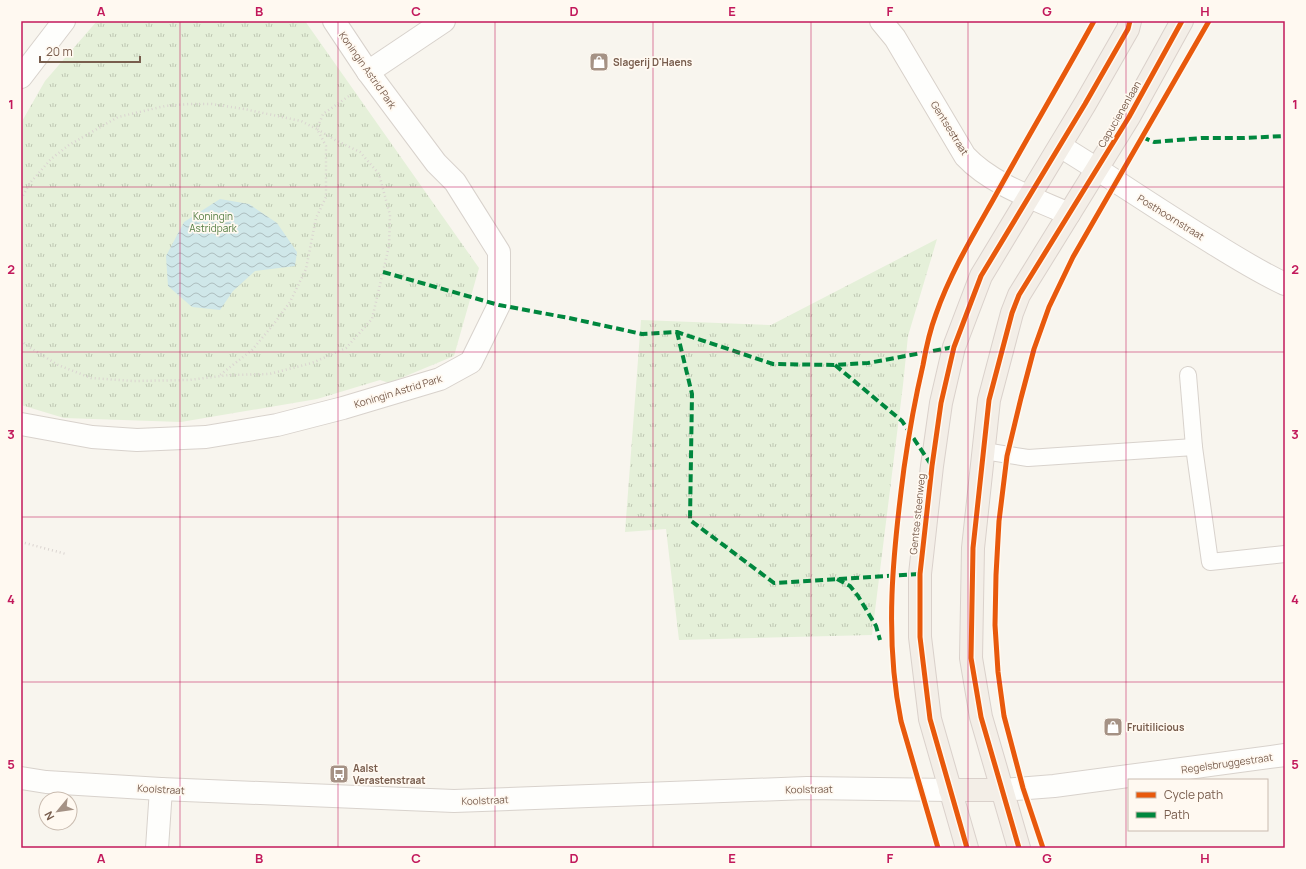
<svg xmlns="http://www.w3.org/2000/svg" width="1306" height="869" viewBox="0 0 1306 869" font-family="Manrope,sans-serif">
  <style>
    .park { fill: url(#park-tufts) }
    .water { fill: url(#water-waves) }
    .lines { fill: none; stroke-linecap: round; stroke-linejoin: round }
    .lane-casing { stroke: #d8d2cc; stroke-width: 18 }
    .street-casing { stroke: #d8d2cc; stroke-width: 24 }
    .secondary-casing { stroke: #d8d1ca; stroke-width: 24 }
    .primary-casing { stroke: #dad1cb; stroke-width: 24 }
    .path { stroke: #dad4d0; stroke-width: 2.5; stroke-dasharray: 1 3; stroke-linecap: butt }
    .lane { stroke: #fefefc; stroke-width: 16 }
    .street { stroke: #fefefc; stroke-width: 22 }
    .secondary { stroke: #fefefc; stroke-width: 22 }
    .primary { stroke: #f3eee7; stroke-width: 22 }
    .quiet { stroke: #00873e; stroke-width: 4; stroke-dasharray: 8 4; stroke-linecap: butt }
    .cycleway-casing { stroke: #fff9f1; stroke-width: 8 }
    .cycleway { stroke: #e8590c; stroke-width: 5 }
    .grid { fill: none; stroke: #c2185b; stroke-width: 1; stroke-opacity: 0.55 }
    .labels { text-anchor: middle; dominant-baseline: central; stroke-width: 3.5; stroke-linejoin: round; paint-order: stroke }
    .poi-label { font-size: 10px; font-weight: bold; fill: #785d4d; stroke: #fff9f1; text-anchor: start }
    .street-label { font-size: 10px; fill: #785d4d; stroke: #fff9f1 }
    .park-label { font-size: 10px; fill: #557e44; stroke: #fff9f1 }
    .neatline { fill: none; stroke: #c2185b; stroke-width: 1.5 }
    .grid-label { font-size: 13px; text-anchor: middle; font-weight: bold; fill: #c2185b }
  </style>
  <defs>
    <pattern id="park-tufts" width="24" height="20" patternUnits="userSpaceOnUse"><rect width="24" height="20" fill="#e5f0d9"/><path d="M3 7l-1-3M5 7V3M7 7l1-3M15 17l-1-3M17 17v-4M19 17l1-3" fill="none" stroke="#bec6b2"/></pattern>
    <pattern id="water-waves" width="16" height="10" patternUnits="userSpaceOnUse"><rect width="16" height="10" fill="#cfe7e9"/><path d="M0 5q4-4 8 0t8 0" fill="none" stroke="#adbebf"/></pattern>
  </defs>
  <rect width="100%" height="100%" fill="#f8f5ee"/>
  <g class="park">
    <path d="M97,21H305L479,268L454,356L389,383L380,380L317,399L181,422L64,418L21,405V123L45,81Z"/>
    <path d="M937,239L908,336L903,385L872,635L679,640L666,529L625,532L641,320L771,325Z"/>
  </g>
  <path class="water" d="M220,199L249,204L277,223L297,252L295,266L255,271L233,291L220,310L192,307L168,286L166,256L184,222Z"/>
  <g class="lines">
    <defs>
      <g id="lane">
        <path d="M1188,375L1194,447"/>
        <path d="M984,451L1028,458L1194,447L1210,562L1285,554"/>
      </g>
      <g id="street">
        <path d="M368,72L444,21"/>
        <path d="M21,77L64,21"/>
        <path d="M1060,146C1111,177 1160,211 1211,242C1235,257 1259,272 1285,284"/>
        <path d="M21,424L92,437L137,440L206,437L277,425L343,408L440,379L471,362L499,305V252L455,182L436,163L368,72L334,21"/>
        <path d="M21,778L46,782L161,789L454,801L807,788L950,790"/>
        <path d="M1002,790L1054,786L1285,755"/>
        <path d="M157,848L161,789"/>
      </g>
      <path id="secondary" d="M881,21L895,38L965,156C991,184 1035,199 1069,214"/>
      <g id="primary">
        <path d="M950,790H1002"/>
        <path d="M967,848L930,719L920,637V574L932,466L941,403L954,347L981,276L1085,104L1128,29L1130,21"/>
        <path d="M1019,848L981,717L971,658L973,548L989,400L1012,313L1019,295L1129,117L1182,21"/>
      </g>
    </defs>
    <use href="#lane" class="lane-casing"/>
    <use href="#street" class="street-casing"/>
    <use href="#secondary" class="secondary-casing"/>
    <use href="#primary" class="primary-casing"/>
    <g class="path">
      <path d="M21,199L30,183L51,159L69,145L118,117L165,106L189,104H212L244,109L301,121L317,129L326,146V197L316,218L306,269L290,302L273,325L252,350L220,375"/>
      <path d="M21,340L26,345L58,365L91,378L133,381L189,380L229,375L269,374L312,363L346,348L372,319L389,246L390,215L379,174L360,152L335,140L317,129L323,114L349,96"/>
      <path d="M21,542L66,554"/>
    </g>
    <use href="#lane" class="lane"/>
    <use href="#street" class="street"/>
    <use href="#secondary" class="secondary"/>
    <use href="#primary" class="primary"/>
    <g class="quiet">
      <path d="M1142,137L1154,142L1202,138H1244L1285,136"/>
      <path d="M383,272L499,305L569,318L642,334L677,332L773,364L835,365L868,363L954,347"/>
      <path d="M677,332L692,394L690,520L774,583L920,574"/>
      <path d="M835,365L902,421L932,466"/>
      <path d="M837,579L850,586L858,596L876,626L880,640"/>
    </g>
    <defs>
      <g id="cycleway">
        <path d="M938,848L901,721C884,637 893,552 904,468C909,433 915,399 923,365C926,348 930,330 936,314C950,274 972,237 993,200C1026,140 1061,81 1094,21"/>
        <path d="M967,848L930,719L920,637V574L932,466L941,403L954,347L981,276L1085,104L1128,29L1130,21"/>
        <path d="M1019,848L981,717L971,658L973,548L989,400L1012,313L1019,295L1129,117L1182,21"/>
        <path d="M1043,848L1023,788L1004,716L998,672L995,625L996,575L999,521L1007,456L1021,398L1034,349L1049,307L1073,257L1209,21"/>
      </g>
    </defs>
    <use href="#cycleway" class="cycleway-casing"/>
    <use href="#cycleway" class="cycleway"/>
  </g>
  <path class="grid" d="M180,21V848M338,21V848M495,21V848M653,21V848M811,21V848M968,21V848M1126,21V848M21,187H1285M21,352H1285M21,517H1285M21,682H1285"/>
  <defs>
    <symbol id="shop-square" viewBox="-11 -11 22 22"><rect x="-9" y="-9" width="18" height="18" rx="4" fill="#a59285" stroke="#fff9f1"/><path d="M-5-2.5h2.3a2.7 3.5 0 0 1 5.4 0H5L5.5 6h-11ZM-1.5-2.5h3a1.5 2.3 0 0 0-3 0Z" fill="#fff"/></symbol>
    <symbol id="bus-square" viewBox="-11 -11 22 22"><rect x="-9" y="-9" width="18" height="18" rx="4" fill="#a59285" stroke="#fff9f1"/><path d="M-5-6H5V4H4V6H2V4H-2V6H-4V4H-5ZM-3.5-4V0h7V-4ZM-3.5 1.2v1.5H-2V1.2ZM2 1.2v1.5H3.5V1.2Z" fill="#fff"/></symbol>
  </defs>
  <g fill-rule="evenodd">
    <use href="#shop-square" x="588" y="51" width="22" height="22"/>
    <use href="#shop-square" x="1102" y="716" width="22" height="22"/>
    <use href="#bus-square" x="328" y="763" width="22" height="22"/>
  </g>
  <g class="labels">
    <g class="poi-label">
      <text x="613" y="62">Slagerij D'Haens</text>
      <text x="1127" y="727">Fruitilicious</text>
      <text x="353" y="768">Aalst<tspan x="353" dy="12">Verastenstraat</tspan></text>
    </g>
    <g class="street-label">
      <text transform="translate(368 70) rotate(55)">Koningin Astrid Park</text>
      <text transform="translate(1119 114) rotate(-60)">Capucienenlaan</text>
      <text transform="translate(950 128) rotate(58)">Gentsestraat</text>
      <text transform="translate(1171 217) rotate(32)">Posthoornstraat</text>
      <text transform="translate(398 391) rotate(-17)">Koningin Astrid Park</text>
      <text transform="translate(917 514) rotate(-84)">Gentse steenweg</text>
      <text transform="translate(1227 763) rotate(-8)">Regelsbruggestraat</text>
      <text transform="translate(161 789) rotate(3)">Koolstraat</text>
      <text transform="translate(809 789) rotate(-1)">Koolstraat</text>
      <text transform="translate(485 800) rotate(-2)">Koolstraat</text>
    </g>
    <g class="park-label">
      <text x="213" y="216">Koningin<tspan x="213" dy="12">Astridpark</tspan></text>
    </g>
  </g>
  <rect width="1306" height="869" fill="none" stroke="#fff9f1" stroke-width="44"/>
  <rect x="1128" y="779" width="140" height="52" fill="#fff9f1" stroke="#c9bbaf"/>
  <rect x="1136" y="792" width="20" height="6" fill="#e8590c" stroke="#c9bbaf"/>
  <text x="1164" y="799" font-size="12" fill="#785d4d">Cycle path</text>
  <rect x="1136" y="812" width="20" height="6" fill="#00873e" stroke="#c9bbaf"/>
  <text x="1164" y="819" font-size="12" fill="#785d4d">Path</text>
  <g transform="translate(58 811) rotate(241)"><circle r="19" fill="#fff9f1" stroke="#c9bbaf"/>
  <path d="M0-3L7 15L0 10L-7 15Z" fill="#a59285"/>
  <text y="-6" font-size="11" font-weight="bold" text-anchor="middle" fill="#785d4d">N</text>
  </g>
  <path d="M40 56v6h100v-6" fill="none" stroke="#785d4d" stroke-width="2"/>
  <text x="46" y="56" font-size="12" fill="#785d4d" stroke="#fff9f1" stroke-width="3" paint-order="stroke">20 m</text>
  <rect x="22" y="22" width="1262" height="825" class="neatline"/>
  <g class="grid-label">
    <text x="101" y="16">A</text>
    <text x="259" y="16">B</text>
    <text x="416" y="16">C</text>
    <text x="574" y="16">D</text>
    <text x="732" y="16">E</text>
    <text x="890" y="16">F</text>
    <text x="1047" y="16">G</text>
    <text x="1205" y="16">H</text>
    <text x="11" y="109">1</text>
    <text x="1295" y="109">1</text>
    <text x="11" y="274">2</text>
    <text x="1295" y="274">2</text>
    <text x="11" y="439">3</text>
    <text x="1295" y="439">3</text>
    <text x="11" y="604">4</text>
    <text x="1295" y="604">4</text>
    <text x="11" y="769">5</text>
    <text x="1295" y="769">5</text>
    <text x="101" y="863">A</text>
    <text x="259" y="863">B</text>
    <text x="416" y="863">C</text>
    <text x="574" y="863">D</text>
    <text x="732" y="863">E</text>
    <text x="890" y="863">F</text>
    <text x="1047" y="863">G</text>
    <text x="1205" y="863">H</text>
  </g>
</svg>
